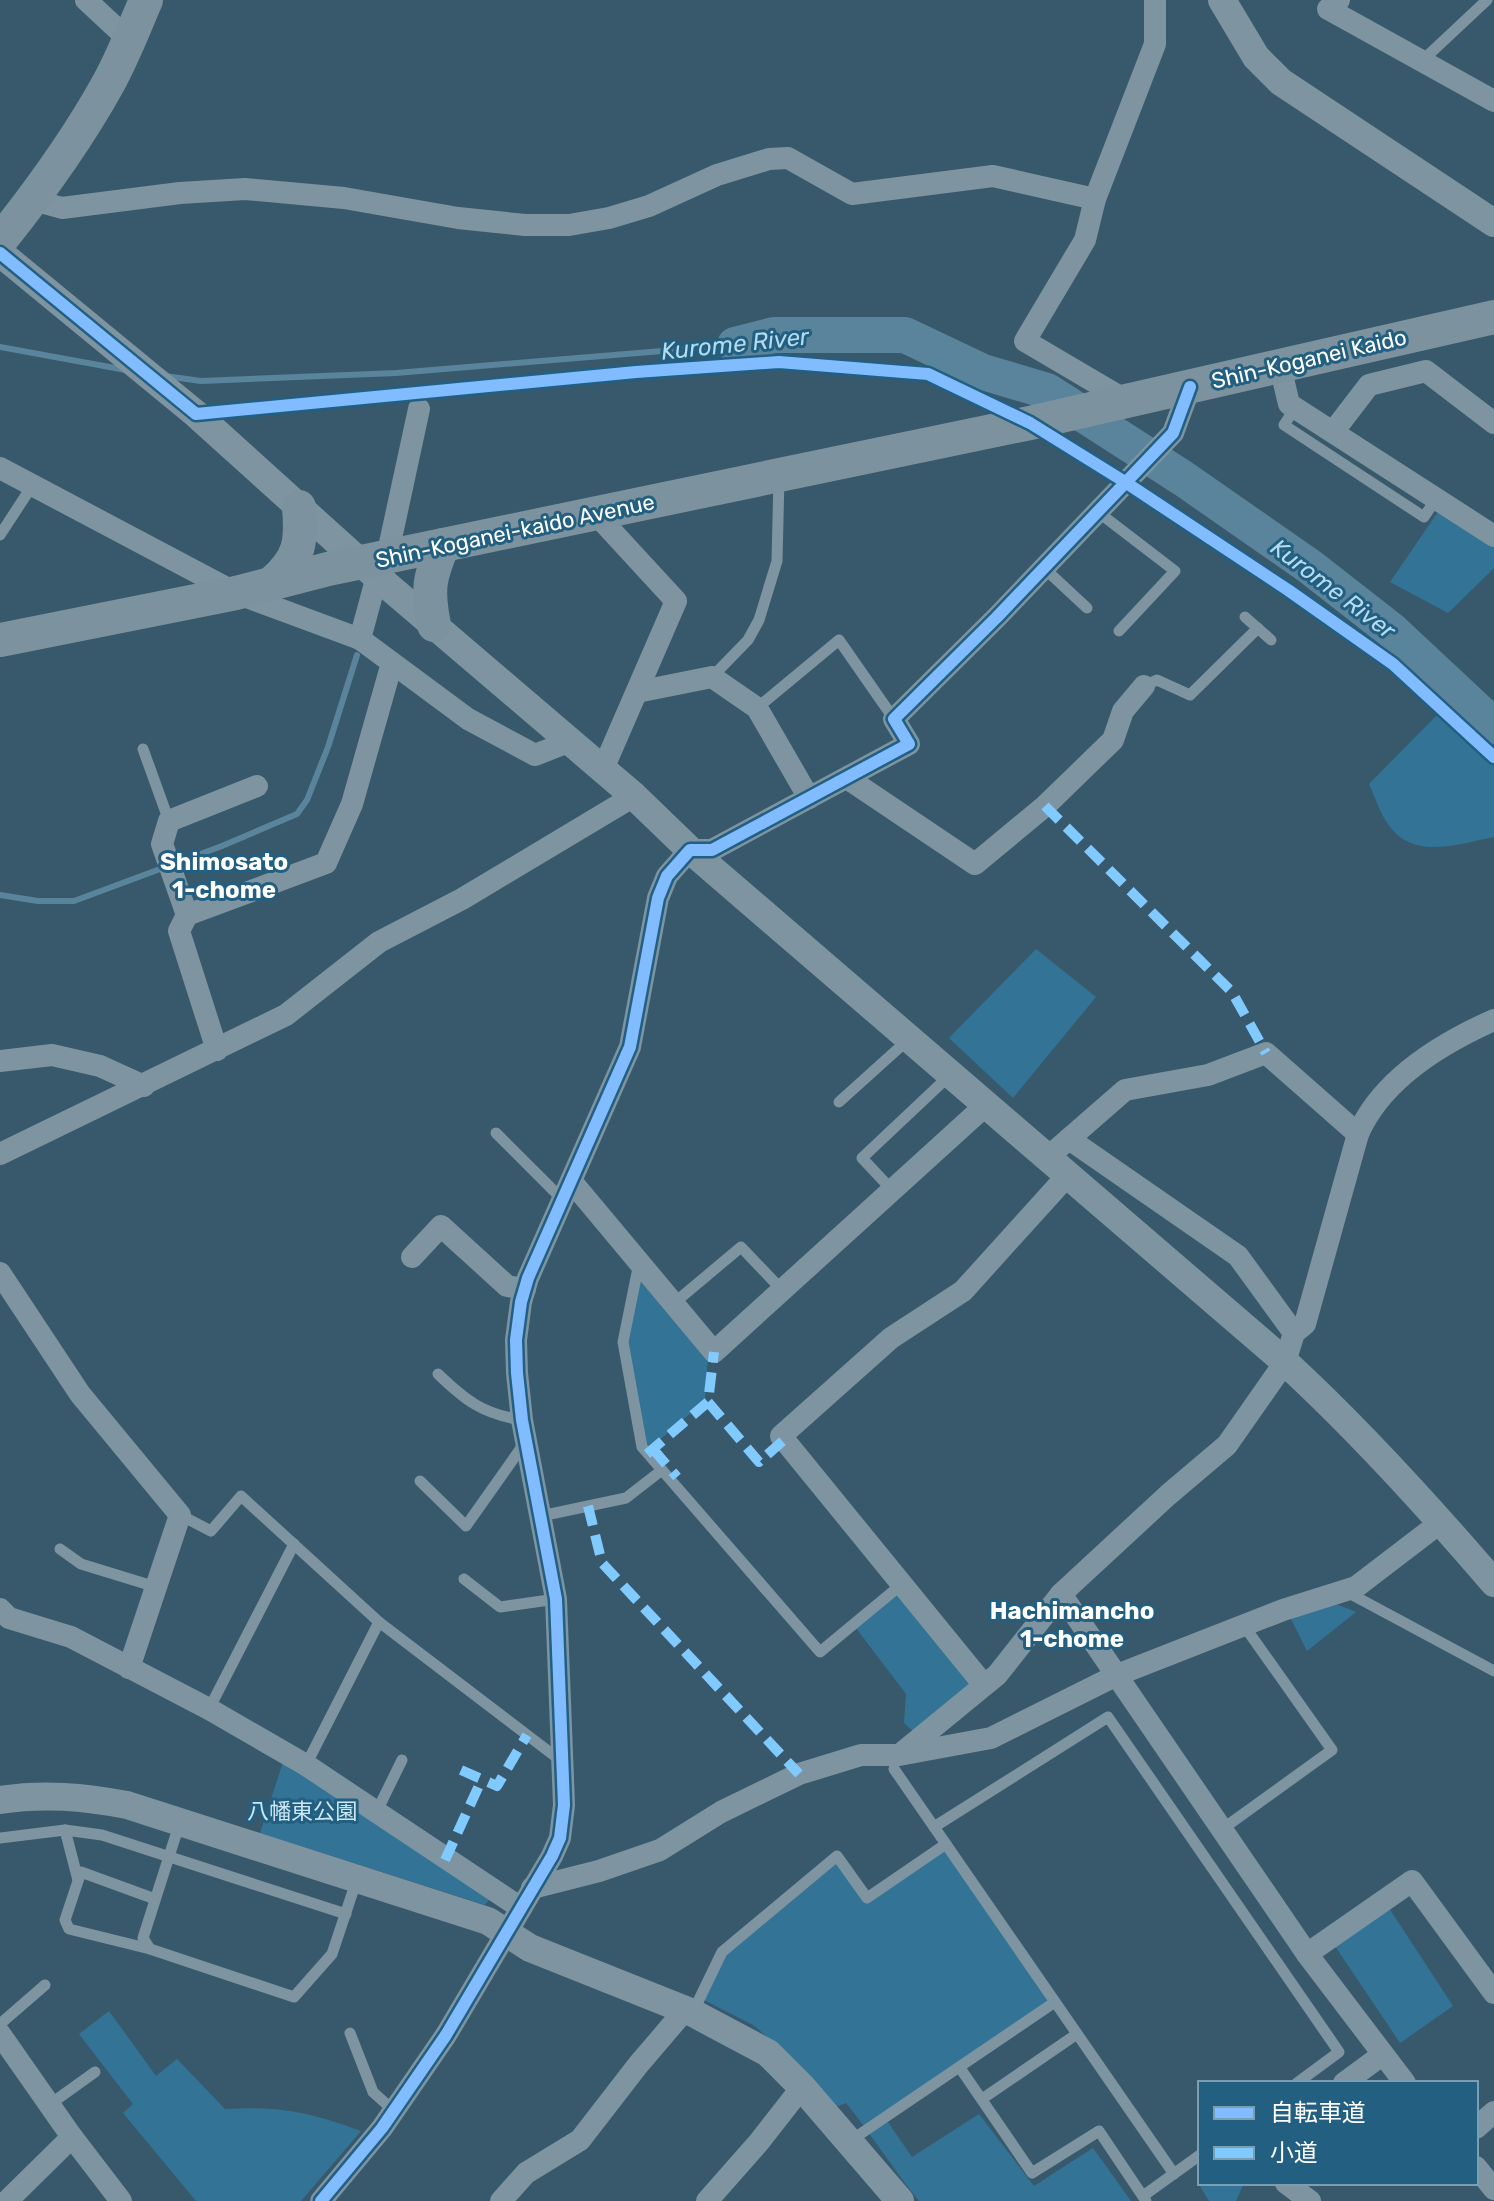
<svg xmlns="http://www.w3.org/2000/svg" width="1494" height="2201" viewBox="0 0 1494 2201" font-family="Rubik,'Noto Sans JP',sans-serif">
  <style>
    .green { fill: #337496 }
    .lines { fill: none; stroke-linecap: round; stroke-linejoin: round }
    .stream { stroke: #5a849b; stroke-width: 6 }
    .river { stroke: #5a849b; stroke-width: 36 }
    .service { stroke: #7e94a1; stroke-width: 11 }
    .minor { stroke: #7e94a1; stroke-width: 22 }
    .tertiary { stroke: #7e94a1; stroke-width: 28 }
    .primary { stroke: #7c939f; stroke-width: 34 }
    .quiet { stroke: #80caff; stroke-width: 10; stroke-dasharray: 20 10; stroke-linecap: butt }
    .cycleway-casing { stroke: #225f81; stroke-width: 17 }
    .cycleway { stroke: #80bcff; stroke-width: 12 }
    .labels { text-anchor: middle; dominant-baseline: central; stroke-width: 6; stroke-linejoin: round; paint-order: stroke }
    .street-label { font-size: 22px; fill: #fff; stroke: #225f81 }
    .park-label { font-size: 22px; fill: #cce7f6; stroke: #225f81 }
    .water-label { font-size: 24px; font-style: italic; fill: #b4dbef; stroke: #225f81 }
    .neighbourhood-label { font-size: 24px; font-weight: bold; fill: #fff; stroke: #225f81 }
  </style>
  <rect width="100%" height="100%" fill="#38596b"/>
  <g class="green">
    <path d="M1440,509L1494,545V568L1448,613L1390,582Z"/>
    <path d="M1441,711L1494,763V837C1458,844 1413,861 1388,824C1380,813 1375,797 1369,784Z"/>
    <path d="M1036,949L1096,997L1013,1098L949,1038Z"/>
    <path d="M640,1273L708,1356L705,1401L649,1449L644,1444L626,1342Z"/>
    <path d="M899,1591L974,1684L915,1733L904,1723L906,1694L856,1628Z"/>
    <path d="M1321,1598L1356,1612L1307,1651L1286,1609Z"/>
    <path d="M284,1759L492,1896L485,1905L260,1833Z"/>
    <path d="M945,1846L1055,2002L885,2118L912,2157L979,2114L1034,2186L1093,2148L1131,2201H919C893,2169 872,2135 846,2103L836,2107L784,2051L753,2025L700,1998L717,1963L835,1858L867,1898Z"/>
    <path d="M1389,1908L1453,2006L1400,2043L1335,1946Z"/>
    <path d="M109,2011L156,2076L177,2059L225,2109C280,2106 309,2112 361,2131L301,2201H196L123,2113L133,2104L79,2034Z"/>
    <path d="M1200,2182V2183H1244L1236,2201H1209L1198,2183Z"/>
  </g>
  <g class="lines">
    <g class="stream">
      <path d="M0,347L126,370"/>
      <path d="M165,376L201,381L396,373L735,345"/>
      <path d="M0,895L38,901H74L222,846L297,814L307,800L328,747L357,655"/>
    </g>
    <path class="river" d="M735,345L774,335H905L983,372L1047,391L1184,479L1309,566L1391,630L1494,726"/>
    <g class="service">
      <path d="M1423,60L1487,0"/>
      <path d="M1295,408L1284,425L1424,517L1436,499"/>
      <path d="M1098,512L1175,571L1119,631"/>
      <path d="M0,535L32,486"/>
      <path d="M1044,568L1087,608"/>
      <path d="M1245,617L1271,640"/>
      <path d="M712,677L748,640L759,620L777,561L779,478"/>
      <path d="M1144,686L1157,680L1190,695L1258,628"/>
      <path d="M757,708L839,640L894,719"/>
      <path d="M143,749L169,821"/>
      <path d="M839,1102L910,1038"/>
      <path d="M496,1133L563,1200"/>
      <path d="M892,1190L862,1158L949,1076"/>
      <path d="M639,1263L623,1342L642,1447L820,1652L902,1584"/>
      <path d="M673,1304L741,1247L782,1290"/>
      <path d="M438,1374C466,1401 483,1414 522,1420"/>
      <path d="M420,1481L466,1526L526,1441"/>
      <path d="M180,1515L211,1531L241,1496L379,1622L560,1760"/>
      <path d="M541,1516L626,1498L662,1470"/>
      <path d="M60,1549L81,1564L156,1587"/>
      <path d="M464,1579L500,1607L556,1599"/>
      <path d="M1345,1591L1494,1671"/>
      <path d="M209,1709L294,1544"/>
      <path d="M306,1765L379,1622"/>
      <path d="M894,1769L1174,2174"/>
      <path d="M376,1813L402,1760"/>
      <path d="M180,1822L143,1938L150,1949L294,1997L332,1954L357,1879"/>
      <path d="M934,1827L1108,1717L1339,2052L1297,2083"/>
      <path d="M65,1830L78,1880"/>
      <path d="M1221,1830L1332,1750L1245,1627"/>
      <path d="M0,1838L65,1830L102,1835L346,1914"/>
      <path d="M150,1949L69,1929L65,1920L81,1872L155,1899"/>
      <path d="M693,2012L722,1952L837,1856L867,1898L946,1844"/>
      <path d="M0,2024L45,1985"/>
      <path d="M350,2033L373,2092L394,2111"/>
      <path d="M960,2068L1032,2173L1099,2131L1146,2201"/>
      <path d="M982,2099L1077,2034"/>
      <path d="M49,2105L95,2072"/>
      <path d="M850,2141L1055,2002"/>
      <path d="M1143,2196L1200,2155"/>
    </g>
    <g class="minor">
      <path d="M86,0L129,40"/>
      <path d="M1339,0L1328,9L1494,101"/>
      <path d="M33,200L62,208L180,193L245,189L344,198L458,218L525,225H569L609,218L649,206L717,175L769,159L788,158L852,194L993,176L1095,199"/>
      <path d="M1280,366L1289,404L1494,536"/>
      <path d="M1127,401L1025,341L1085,240L1095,199L1155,44V0"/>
      <path d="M1333,432L1369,385L1426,371L1494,423"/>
      <path d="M0,468L236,593L360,639L468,719L535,755L568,742"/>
      <path d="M595,513L676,601L603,769"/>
      <path d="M387,557L419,409"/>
      <path d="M360,639L377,576"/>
      <path d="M637,692L712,677L757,708L809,798"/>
      <path d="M847,778L975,864L1045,806L1113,740L1123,711L1144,686"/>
      <path d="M187,915L162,844L169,821L257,786"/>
      <path d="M217,1050L179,931L187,915L326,863L352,804L392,663"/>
      <path d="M0,1061L52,1055L100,1066L144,1086"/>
      <path d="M1069,1139L1238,1256L1294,1333"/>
      <path d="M0,1154L286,1015L379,942L462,899L634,796"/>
      <path d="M1047,1158L1125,1090L1208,1075L1266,1053L1358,1134"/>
      <path d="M572,1182L714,1352L986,1105"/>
      <path d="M412,1257L441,1226L507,1286L525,1289"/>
      <path d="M0,1273L80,1394L180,1515L129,1668"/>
      <path d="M1061,1594L1307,1954L1405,2083"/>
      <path d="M0,1609L9,1618L71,1637L209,1709L306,1765L521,1908"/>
      <path d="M984,1685L781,1436L891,1338L963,1291L1067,1176"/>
      <path d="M903,1752L997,1675L1061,1594L1168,1495L1227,1445L1285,1362L1294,1333L1305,1324L1358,1134C1382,1079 1442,1043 1494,1020"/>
      <path d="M532,1888L599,1871L660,1850L721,1812L799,1774L861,1755H899L991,1738L1117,1675L1283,1610L1356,1587L1441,1522"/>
      <path d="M1307,1954L1412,1881L1494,1993"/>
      <path d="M0,2034L72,2137L121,2201"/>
      <path d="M1344,2083L1382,2055"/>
      <path d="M1476,2128L1494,2112"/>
      <path d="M1476,2167L1494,2189"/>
      <path d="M1286,2183L1310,2201"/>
      <path d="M7,2201L72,2137"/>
      <path d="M321,2201L382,2128L446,2035L552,1856L560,1838L564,1805L556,1599L522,1420L517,1373L516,1340L521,1302L528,1278L630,1047L658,898L667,876L690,850H712L909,744L894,719L997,617L1173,433L1190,387"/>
      <path d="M501,2201L526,2173L580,2140L638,2065L685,2010"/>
      <path d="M707,2201L759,2142L802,2087"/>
    </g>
    <g class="tertiary">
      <path d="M1222,0L1256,57L1281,82L1494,223"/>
      <path d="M0,253L196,414L361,563L634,796L690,850L1285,1362C1360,1431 1428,1506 1494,1583"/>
      <path d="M0,1800C44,1793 84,1797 127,1805L488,1921L530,1948L693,2013L768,2053L802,2087L900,2201"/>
    </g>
    <g class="primary">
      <path d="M0,241C40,191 77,140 108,84C123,57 134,28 146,0"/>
      <path d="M273,582C300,558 302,542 299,507"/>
      <path d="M434,625C427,590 429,578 443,545"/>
      <path d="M0,640L236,593L328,569L1030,423L1494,317"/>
    </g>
    <g class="quiet">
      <path d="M1045,806L1232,992L1266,1053"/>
      <path d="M708,1402L759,1462L784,1440"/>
      <path d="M653,1449L677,1477"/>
      <path d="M647,1454L708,1402L714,1352"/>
      <path d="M588,1506L602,1563L799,1774"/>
      <path d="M461,1770L497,1786L527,1735"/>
      <path d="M445,1860L482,1779"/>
    </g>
    <defs>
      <g id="cycleway">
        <path d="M0,253L196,414L636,372L779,362L928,374L1030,423L1125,482L1288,590L1393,664L1494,757"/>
        <path d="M321,2201L382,2128L446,2035L552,1856L560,1838L564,1805L556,1599L522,1420L517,1373L516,1340L521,1302L528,1278L630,1047L658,898L667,876L690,850H712L909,744L894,719L997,617L1173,433L1190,387"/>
      </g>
    </defs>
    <use href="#cycleway" class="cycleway-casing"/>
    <use href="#cycleway" class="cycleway"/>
  </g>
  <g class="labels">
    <g class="street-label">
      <text transform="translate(1309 359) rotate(-13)">Shin-Koganei Kaido</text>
      <text transform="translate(515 531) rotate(-12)">Shin-Koganei-kaido Avenue</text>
    </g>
    <g class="park-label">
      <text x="302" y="1811">八幡東公園</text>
    </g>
    <g class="water-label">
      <text transform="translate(735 344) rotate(-6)">Kurome River</text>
      <text transform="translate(1333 589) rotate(37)">Kurome River</text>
    </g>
    <g class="neighbourhood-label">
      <text x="224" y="862">Shimosato<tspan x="224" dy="28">1-chome</tspan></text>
      <text x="1072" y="1611">Hachimancho<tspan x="1072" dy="28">1-chome</tspan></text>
    </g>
  </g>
  <rect x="1198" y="2081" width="280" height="104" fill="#225f81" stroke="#7a9fb3" stroke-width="2"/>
  <rect x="1214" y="2107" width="40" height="12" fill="#80bcff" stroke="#7a9fb3" stroke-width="2"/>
  <text x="1270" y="2121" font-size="24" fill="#ffffff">自転車道</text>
  <rect x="1214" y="2147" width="40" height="12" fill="#80caff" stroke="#7a9fb3" stroke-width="2"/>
  <text x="1270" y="2161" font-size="24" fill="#ffffff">小道</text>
</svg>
